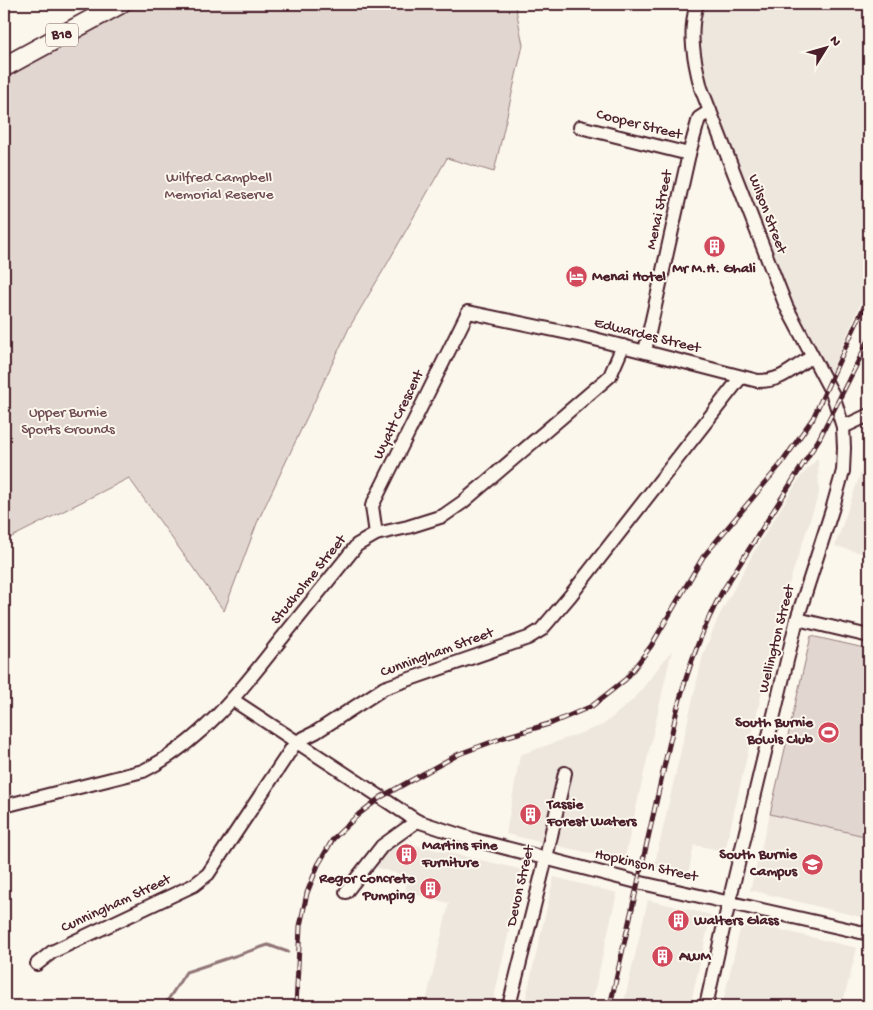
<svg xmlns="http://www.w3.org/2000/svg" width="873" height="1010" viewBox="0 0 873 1010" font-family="'Gochi Hand',sans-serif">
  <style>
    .built { fill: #eee7de }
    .green { fill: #e2d7d0; stroke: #967b7e }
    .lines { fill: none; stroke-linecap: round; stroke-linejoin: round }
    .stream { stroke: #907477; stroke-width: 3 }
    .minor-casing { stroke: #4a1f2b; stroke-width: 16 }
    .highway-casing { stroke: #4a1f2b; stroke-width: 22 }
    .minor { stroke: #fbf7ec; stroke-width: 12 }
    .highway { stroke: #fbf7ec; stroke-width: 19 }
    .rail-casing { stroke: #4a1f2b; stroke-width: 5 }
    .rail { stroke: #fbf7ec; stroke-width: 3; stroke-dasharray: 9; stroke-linecap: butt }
    .labels { text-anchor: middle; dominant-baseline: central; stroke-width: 4; stroke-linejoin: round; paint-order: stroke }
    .shield { fill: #fbf7ec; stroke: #7f6065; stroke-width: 1 }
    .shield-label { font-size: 14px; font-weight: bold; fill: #4a1f2b }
    .street-label { font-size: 15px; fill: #4a1f2b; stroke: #fbf7ec }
    .park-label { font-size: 15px; fill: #704d54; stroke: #fbf7ec }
    .poi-label { font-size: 15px; font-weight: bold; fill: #4a1f2b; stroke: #fbf7ec; text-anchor: start }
  </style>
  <rect width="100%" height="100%" fill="#fbf7ec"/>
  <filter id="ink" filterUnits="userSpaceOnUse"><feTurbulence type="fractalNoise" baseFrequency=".02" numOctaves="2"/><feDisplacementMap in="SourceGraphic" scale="10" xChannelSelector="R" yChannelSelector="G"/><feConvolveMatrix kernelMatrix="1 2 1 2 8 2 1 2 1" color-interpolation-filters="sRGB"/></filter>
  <g filter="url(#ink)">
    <g class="built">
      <path d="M697,4H869V284L826,383L812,357L701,88Z"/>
      <path d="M869,449V555L835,546Z"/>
      <path d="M818,458L819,493L782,605L725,851L694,845L688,875L654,867L703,655L719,616L755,550L801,476Z"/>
      <path d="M672,650L624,861L506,834L520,755L603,725L635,698Z"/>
      <path d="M770,814L869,837V919L750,890Z"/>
      <path d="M407,843L523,870L492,1006H425L449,903L405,892L408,877L372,866L386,851Z"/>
      <path d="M554,877L617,893L591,1006H524Z"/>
      <path d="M648,900L711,915L690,1006H623Z"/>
      <path d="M742,921L857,948L842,1006H722Z"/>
    </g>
    <g class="green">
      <path d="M143,4H515L523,45L494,172L447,158L387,264L349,328L257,523L224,611L129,478L4,541V78L118,15Z"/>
      <path d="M811,636L869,649V837L770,814Z"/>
    </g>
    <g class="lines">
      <path class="stream" d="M164,1006L186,972L268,945L288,952"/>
      <defs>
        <g id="minor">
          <path d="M697,4C688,32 694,60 701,88L786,306L833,395L843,427L844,448L843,471L832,510L797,619L729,902L706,1006"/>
          <path d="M580,127L689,154"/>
          <path d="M645,351L689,154L699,118L710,111"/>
          <path d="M843,427L869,415"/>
          <path d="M376,534L372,506L468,312L587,337L758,381C784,381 791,368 812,357"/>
          <path d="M797,619L869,636"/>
          <path d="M233,700L417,821L475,840L637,882L869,934"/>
          <path d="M4,806L143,771C200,743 240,692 278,643C304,611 330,578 357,545L376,534L408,527L443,516L463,502L610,376L623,346"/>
          <path d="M346,892L382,846L417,821"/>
          <path d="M37,964L52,952L194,885L208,874L296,742L316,732L384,688L528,638L541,630L570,596L741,377"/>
          <path d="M509,1006L546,858L565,773"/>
        </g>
        <path id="highway" d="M4,67L120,4"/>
      </defs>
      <use href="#minor" class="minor-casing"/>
      <use href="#highway" class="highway-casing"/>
      <use href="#minor" class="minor"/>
      <use href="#highway" class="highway"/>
      <defs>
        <g id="rail">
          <path d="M296,1006L300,926L307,893L318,865L333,839L359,814L381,797L459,754L505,737L552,723L592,706L626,679L651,646L703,557L781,464L813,418L869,296"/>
          <path d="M610,1006L677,710C688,668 701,630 722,592L819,439L869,340"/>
        </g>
      </defs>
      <use href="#rail" class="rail-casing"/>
      <use href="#rail" class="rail"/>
    </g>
  </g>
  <defs>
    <symbol id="building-disc" viewBox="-11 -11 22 22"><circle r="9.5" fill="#d1495b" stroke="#fbf7ec"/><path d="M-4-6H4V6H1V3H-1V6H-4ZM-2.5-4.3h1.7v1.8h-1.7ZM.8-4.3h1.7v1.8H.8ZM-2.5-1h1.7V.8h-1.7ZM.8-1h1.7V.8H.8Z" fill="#fff"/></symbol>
    <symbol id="hotel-disc" viewBox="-11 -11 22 22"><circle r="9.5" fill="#d1495b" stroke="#fbf7ec"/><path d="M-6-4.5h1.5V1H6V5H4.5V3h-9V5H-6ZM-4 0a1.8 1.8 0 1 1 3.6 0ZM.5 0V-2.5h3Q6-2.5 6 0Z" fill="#fff"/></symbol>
    <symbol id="stadium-disc" viewBox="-11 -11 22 22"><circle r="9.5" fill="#d1495b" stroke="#fbf7ec"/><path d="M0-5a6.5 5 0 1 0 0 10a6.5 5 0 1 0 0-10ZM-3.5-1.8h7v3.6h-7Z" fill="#fff"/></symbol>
    <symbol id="university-disc" viewBox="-11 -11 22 22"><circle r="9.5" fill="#d1495b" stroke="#fbf7ec"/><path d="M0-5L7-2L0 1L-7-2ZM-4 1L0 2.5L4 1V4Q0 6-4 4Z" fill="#fff"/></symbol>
  </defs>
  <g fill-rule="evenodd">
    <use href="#building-disc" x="702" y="234" width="25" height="25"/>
    <use href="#hotel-disc" x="564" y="264" width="25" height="25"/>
    <use href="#stadium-disc" x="816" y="720" width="25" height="25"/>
    <use href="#building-disc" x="518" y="802" width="25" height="25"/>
    <use href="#building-disc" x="394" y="842" width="25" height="25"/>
    <use href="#university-disc" x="800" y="852" width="25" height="25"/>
    <use href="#building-disc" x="418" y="876" width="25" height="25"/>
    <use href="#building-disc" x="666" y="908" width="25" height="25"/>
    <use href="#building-disc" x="650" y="944" width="25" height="25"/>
  </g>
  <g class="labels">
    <rect class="shield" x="46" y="23.5" width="32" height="23" rx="4"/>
    <g class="shield-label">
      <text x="62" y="35">B18</text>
    </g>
    <g class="street-label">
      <text transform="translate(639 125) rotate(14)">Cooper Street</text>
      <text transform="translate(660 210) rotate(-78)">Menai Street</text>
      <text transform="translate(767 214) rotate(69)">Wilson Street</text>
      <text transform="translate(647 336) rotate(14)">Edwardes Street</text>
      <text transform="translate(399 415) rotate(-64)">Wyatt Crescent</text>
      <text transform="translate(309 580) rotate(-51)">Studholme Street</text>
      <text transform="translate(777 639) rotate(-76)">Wellington Street</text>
      <text transform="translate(437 653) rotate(-20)">Cunningham Street</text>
      <text transform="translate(646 866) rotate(13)">Hopkinson Street</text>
      <text transform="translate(521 886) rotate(-77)">Devon Street</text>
      <text transform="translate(116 904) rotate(-25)">Cunningham Street</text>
    </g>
    <g class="park-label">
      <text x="219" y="178">Wilfred Campbell<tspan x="219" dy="17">Memorial Reserve</tspan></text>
      <text x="68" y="413">Upper Burnie<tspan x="68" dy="17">Sports Grounds</tspan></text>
    </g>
    <g class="poi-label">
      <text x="714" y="269" text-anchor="middle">Mr M.H. Ghali</text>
      <text x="592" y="277">Menai Hotel</text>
      <text x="813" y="723" text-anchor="end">South Burnie<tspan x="813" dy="17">Bowls Club</tspan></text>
      <text x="547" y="805">Tassie<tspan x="547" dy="17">Forest Waters</tspan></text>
      <text x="422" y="846">Martins Fine<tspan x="422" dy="17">Furniture</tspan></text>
      <text x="797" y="855" text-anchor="end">South Burnie<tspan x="797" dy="17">Campus</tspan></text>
      <text x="415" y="879" text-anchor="end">Regor Concrete<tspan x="415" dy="17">Pumping</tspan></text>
      <text x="694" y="921">Walters Glass</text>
      <text x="679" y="957">AWM</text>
    </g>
  </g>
  <rect width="873" height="1010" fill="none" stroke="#fbf7ec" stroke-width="20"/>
  <rect x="10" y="10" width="853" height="990" fill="none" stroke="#4a1f2b" stroke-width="2" filter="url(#ink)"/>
  <g transform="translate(826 48) rotate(53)" stroke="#fbf7ec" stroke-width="4" paint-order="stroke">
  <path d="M0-4L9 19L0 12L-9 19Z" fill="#4a1f2b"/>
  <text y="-8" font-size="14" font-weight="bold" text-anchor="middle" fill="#4a1f2b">N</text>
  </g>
</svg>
